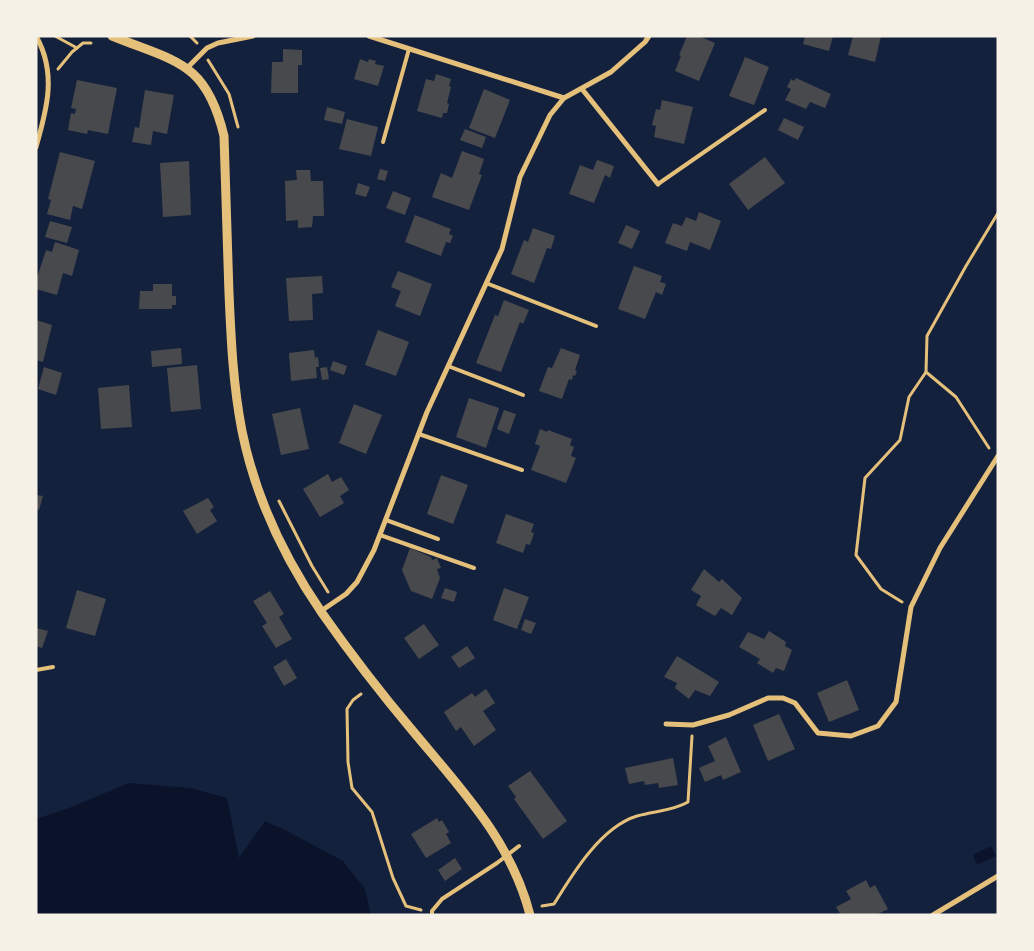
<svg xmlns="http://www.w3.org/2000/svg" width="1034" height="951" viewBox="0 0 1034 951" font-family="Karla,sans-serif">
  <style>
    .water { fill: #0b132b }
    .building { fill: #48494c }
    .lines { fill: none; stroke-linecap: round; stroke-linejoin: round }
    .path { stroke: #e5c07b; stroke-width: 3 }
    .service { stroke: #e5c07b; stroke-width: 4 }
    .minor { stroke: #e5c07b; stroke-width: 5 }
    .tertiary { stroke: #e5c07b; stroke-width: 9 }
  </style>
  <rect width="100%" height="100%" fill="#14213d"/>
  <g class="water">
    <path d="M129,783L191,788L227,798L239,858L265,821L283,829L343,861L365,889L371,915H36V819L69,808Z"/>
    <path d="M991,846L996,856L977,865L973,855Z"/>
  </g>
  <g class="building">
    <path d="M687,36H699L715,43L699,81L675,71L681,56L679,55Z"/>
    <path d="M805,36H833L829,51L803,44Z"/>
    <path d="M853,36H881L875,62L848,55Z"/>
    <path d="M283,49L302,50V65H298V93H271L272,62H283Z"/>
    <path d="M745,57L769,67L754,105L729,96Z"/>
    <path d="M360,59L368,62L369,59L376,61L375,64L384,66L378,86L354,79Z"/>
    <path d="M436,74L451,79L449,86L451,87L447,103L449,104L447,113H443L442,118L417,111L426,79L434,81Z"/>
    <path d="M796,78L831,94L825,108L810,102L806,109L785,100L791,89L787,87L791,79L794,81Z"/>
    <path d="M77,80L117,88L108,134L88,130L87,134L68,130L71,113L75,114L76,109L71,108Z"/>
    <path d="M484,89L510,100L495,138L469,128Z"/>
    <path d="M145,90L174,95L167,134L153,131L151,145L132,142L135,127L139,128Z"/>
    <path d="M662,100L693,107L684,144L654,137L656,126L652,125L656,109L660,110Z"/>
    <path d="M327,107L345,112L342,124L324,120Z"/>
    <path d="M784,118L804,127L798,140L778,130Z"/>
    <path d="M347,119L378,127L371,156L339,149Z"/>
    <path d="M465,129L486,137L482,148L460,140Z"/>
    <path d="M462,151L484,159L479,174L482,175L469,210L432,197L441,173L452,178Z"/>
    <path d="M60,152L95,161L82,209L73,206L70,220L47,214L51,200L48,199Z"/>
    <path d="M765,157L785,183L748,210L729,184Z"/>
    <path d="M597,160L614,166L610,178L605,175L594,203L569,194L580,165L593,170Z"/>
    <path d="M189,161L191,215L163,217L160,163Z"/>
    <path d="M380,169L388,171L385,181L377,179Z"/>
    <path d="M296,170H310L311,181H323L324,216H313L312,227L298,228V220L286,221L285,181L297,180Z"/>
    <path d="M358,183L370,187L366,197L355,194Z"/>
    <path d="M393,191L411,198L405,215L386,208Z"/>
    <path d="M699,212L721,221L710,250L690,242L687,251L665,243L673,223L682,226L686,217L696,221Z"/>
    <path d="M415,215L451,229L449,234L453,236L450,243L446,242L441,256L405,242Z"/>
    <path d="M50,221L72,227L67,243L45,237Z"/>
    <path d="M626,225L640,231L632,249L618,243Z"/>
    <path d="M533,228L555,236L551,249L547,248L534,283L511,274L524,240L528,242Z"/>
    <path d="M55,242L79,250L72,276L63,273L57,295L36,289V281L46,250L52,252Z"/>
    <path d="M634,266L662,276L660,282L666,284L662,295L656,292L645,319L618,309Z"/>
    <path d="M398,271L432,284L420,316L395,306L401,291L391,287Z"/>
    <path d="M322,276L323,293L312,294L313,320L289,321L286,278Z"/>
    <path d="M153,284H172V296H176V305H172V309H139L140,291H153Z"/>
    <path d="M504,300L529,310L523,324L520,322L501,372L476,363L495,315L498,316Z"/>
    <path d="M36,320L52,325L43,362L36,360Z"/>
    <path d="M378,330L409,342L396,376L365,365Z"/>
    <path d="M181,348L182,364L152,367L151,351Z"/>
    <path d="M561,348L580,355L575,370L577,371L575,376L573,375L572,380L569,379L562,399L539,391L548,367L552,368Z"/>
    <path d="M314,350L315,358L318,357L319,367H316L317,378L291,381L289,353Z"/>
    <path d="M333,361L347,366L344,375L330,370Z"/>
    <path d="M197,365L201,409L171,412L167,368Z"/>
    <path d="M44,367L62,373L56,395L38,389Z"/>
    <path d="M327,367L329,379L322,380L320,368Z"/>
    <path d="M129,385L132,427L101,429L98,388Z"/>
    <path d="M469,398L499,408L486,448L456,437Z"/>
    <path d="M354,404L382,415L366,454L339,443Z"/>
    <path d="M300,408L309,449L281,455L272,414Z"/>
    <path d="M504,410L516,414L509,434L497,429Z"/>
    <path d="M540,429L547,432L548,430L572,439L570,445L574,447L571,456L576,458L566,483L531,470L540,446L535,444Z"/>
    <path d="M328,474L332,482L341,477L349,490L340,496L344,503L320,517L303,489Z"/>
    <path d="M441,475L468,485L453,524L427,514Z"/>
    <path d="M36,495L43,496L39,510L36,509Z"/>
    <path d="M208,498L214,507L210,510L217,521L197,534L183,511Z"/>
    <path d="M506,514L534,524L531,532L534,533L530,545L526,544L523,553L496,543Z"/>
    <path d="M410,548L431,557L432,560L437,558L441,568L437,569L440,578L432,599L411,591L402,570Z"/>
    <path d="M704,569L719,582L722,579L742,598L732,615L721,608L715,616L696,605L701,596L691,590Z"/>
    <path d="M445,588L457,592L454,602L441,598Z"/>
    <path d="M504,588L529,597L517,629L493,620Z"/>
    <path d="M77,590L106,599L95,636L66,628Z"/>
    <path d="M270,591L284,614L279,617L292,639L276,648L262,626L267,623L253,601Z"/>
    <path d="M525,619L536,623L531,634L521,630Z"/>
    <path d="M424,624L439,645L419,659L404,638Z"/>
    <path d="M36,628L48,631L42,648L36,646Z"/>
    <path d="M769,631L786,642L785,646L792,650L784,671L776,668L773,673L757,663L760,659L739,647L748,632L764,639Z"/>
    <path d="M467,646L475,658L459,668L451,657Z"/>
    <path d="M677,656L719,682L710,696L695,690L689,699L675,688L677,683L664,677Z"/>
    <path d="M286,659L297,678L284,686L273,667Z"/>
    <path d="M847,680L859,710L829,722L817,693Z"/>
    <path d="M486,689L495,703L483,711L496,730L474,746L461,727L456,731L444,712L472,693L475,697Z"/>
    <path d="M779,714L795,749L768,761L753,725Z"/>
    <path d="M726,737L741,772L723,780L721,775L705,782L699,768L715,761L708,746Z"/>
    <path d="M673,758L678,785L659,788L658,783L645,785L644,781L629,784L625,768Z"/>
    <path d="M530,771L567,821L543,839L514,799L516,797L508,786Z"/>
    <path d="M437,818L439,822L442,820L449,832L446,834L451,843L426,858L411,834Z"/>
    <path d="M455,858L462,869L445,881L438,870Z"/>
    <path d="M866,880L870,888L875,885L888,909L876,915H841L836,907L851,899L846,891Z"/>
  </g>
  <g class="lines">
    <g class="path">
      <path d="M55,36L77,48"/>
      <path d="M190,36L197,43"/>
      <path d="M208,60L229,94L238,127"/>
      <path d="M58,69L72,52L83,43H91"/>
      <path d="M926,372L956,397L989,448"/>
      <path d="M279,501L312,566L328,592"/>
      <path d="M902,602L881,589L856,555L865,478L900,440L909,397L926,372L927,336L966,266L998,213"/>
      <path d="M361,694L353,700L347,709L348,762L352,788L372,812L393,878L406,906L421,910"/>
      <path d="M542,906L554,904C573,873 601,827 637,816C654,811 673,811 688,802L692,736"/>
    </g>
    <g class="service">
      <path d="M383,142L409,49"/>
      <path d="M658,184L765,110"/>
      <path d="M486,283L596,326"/>
      <path d="M448,366L523,395"/>
      <path d="M419,434L522,470"/>
      <path d="M386,520L438,539"/>
      <path d="M380,535L474,568"/>
      <path d="M36,670L53,667"/>
      <path d="M432,915V911L442,899L497,863L519,846"/>
    </g>
    <g class="minor">
      <path d="M36,36C57,73 47,109 36,147"/>
      <path d="M369,36L564,98"/>
      <path d="M187,68L207,48L218,43L253,36"/>
      <path d="M582,89L658,184"/>
      <path d="M321,611L346,594L357,582L374,550L427,412L502,249L520,177L550,115L564,98L611,72L645,42L649,36"/>
      <path d="M666,724L693,725L729,715L768,698H783L795,703L818,733L851,736L878,726L896,702L911,607L940,548L998,456"/>
      <path d="M933,915L998,876"/>
    </g>
    <path class="tertiary" d="M112,36C176,62 206,61 224,136C226,189 227,241 229,293C231,339 233,385 242,431C255,496 285,559 322,613C350,653 380,692 412,730C460,788 511,840 530,915"/>
  </g>
  <rect width="1034" height="951" fill="none" stroke="#f6f1e7" stroke-width="75"/>
</svg>
